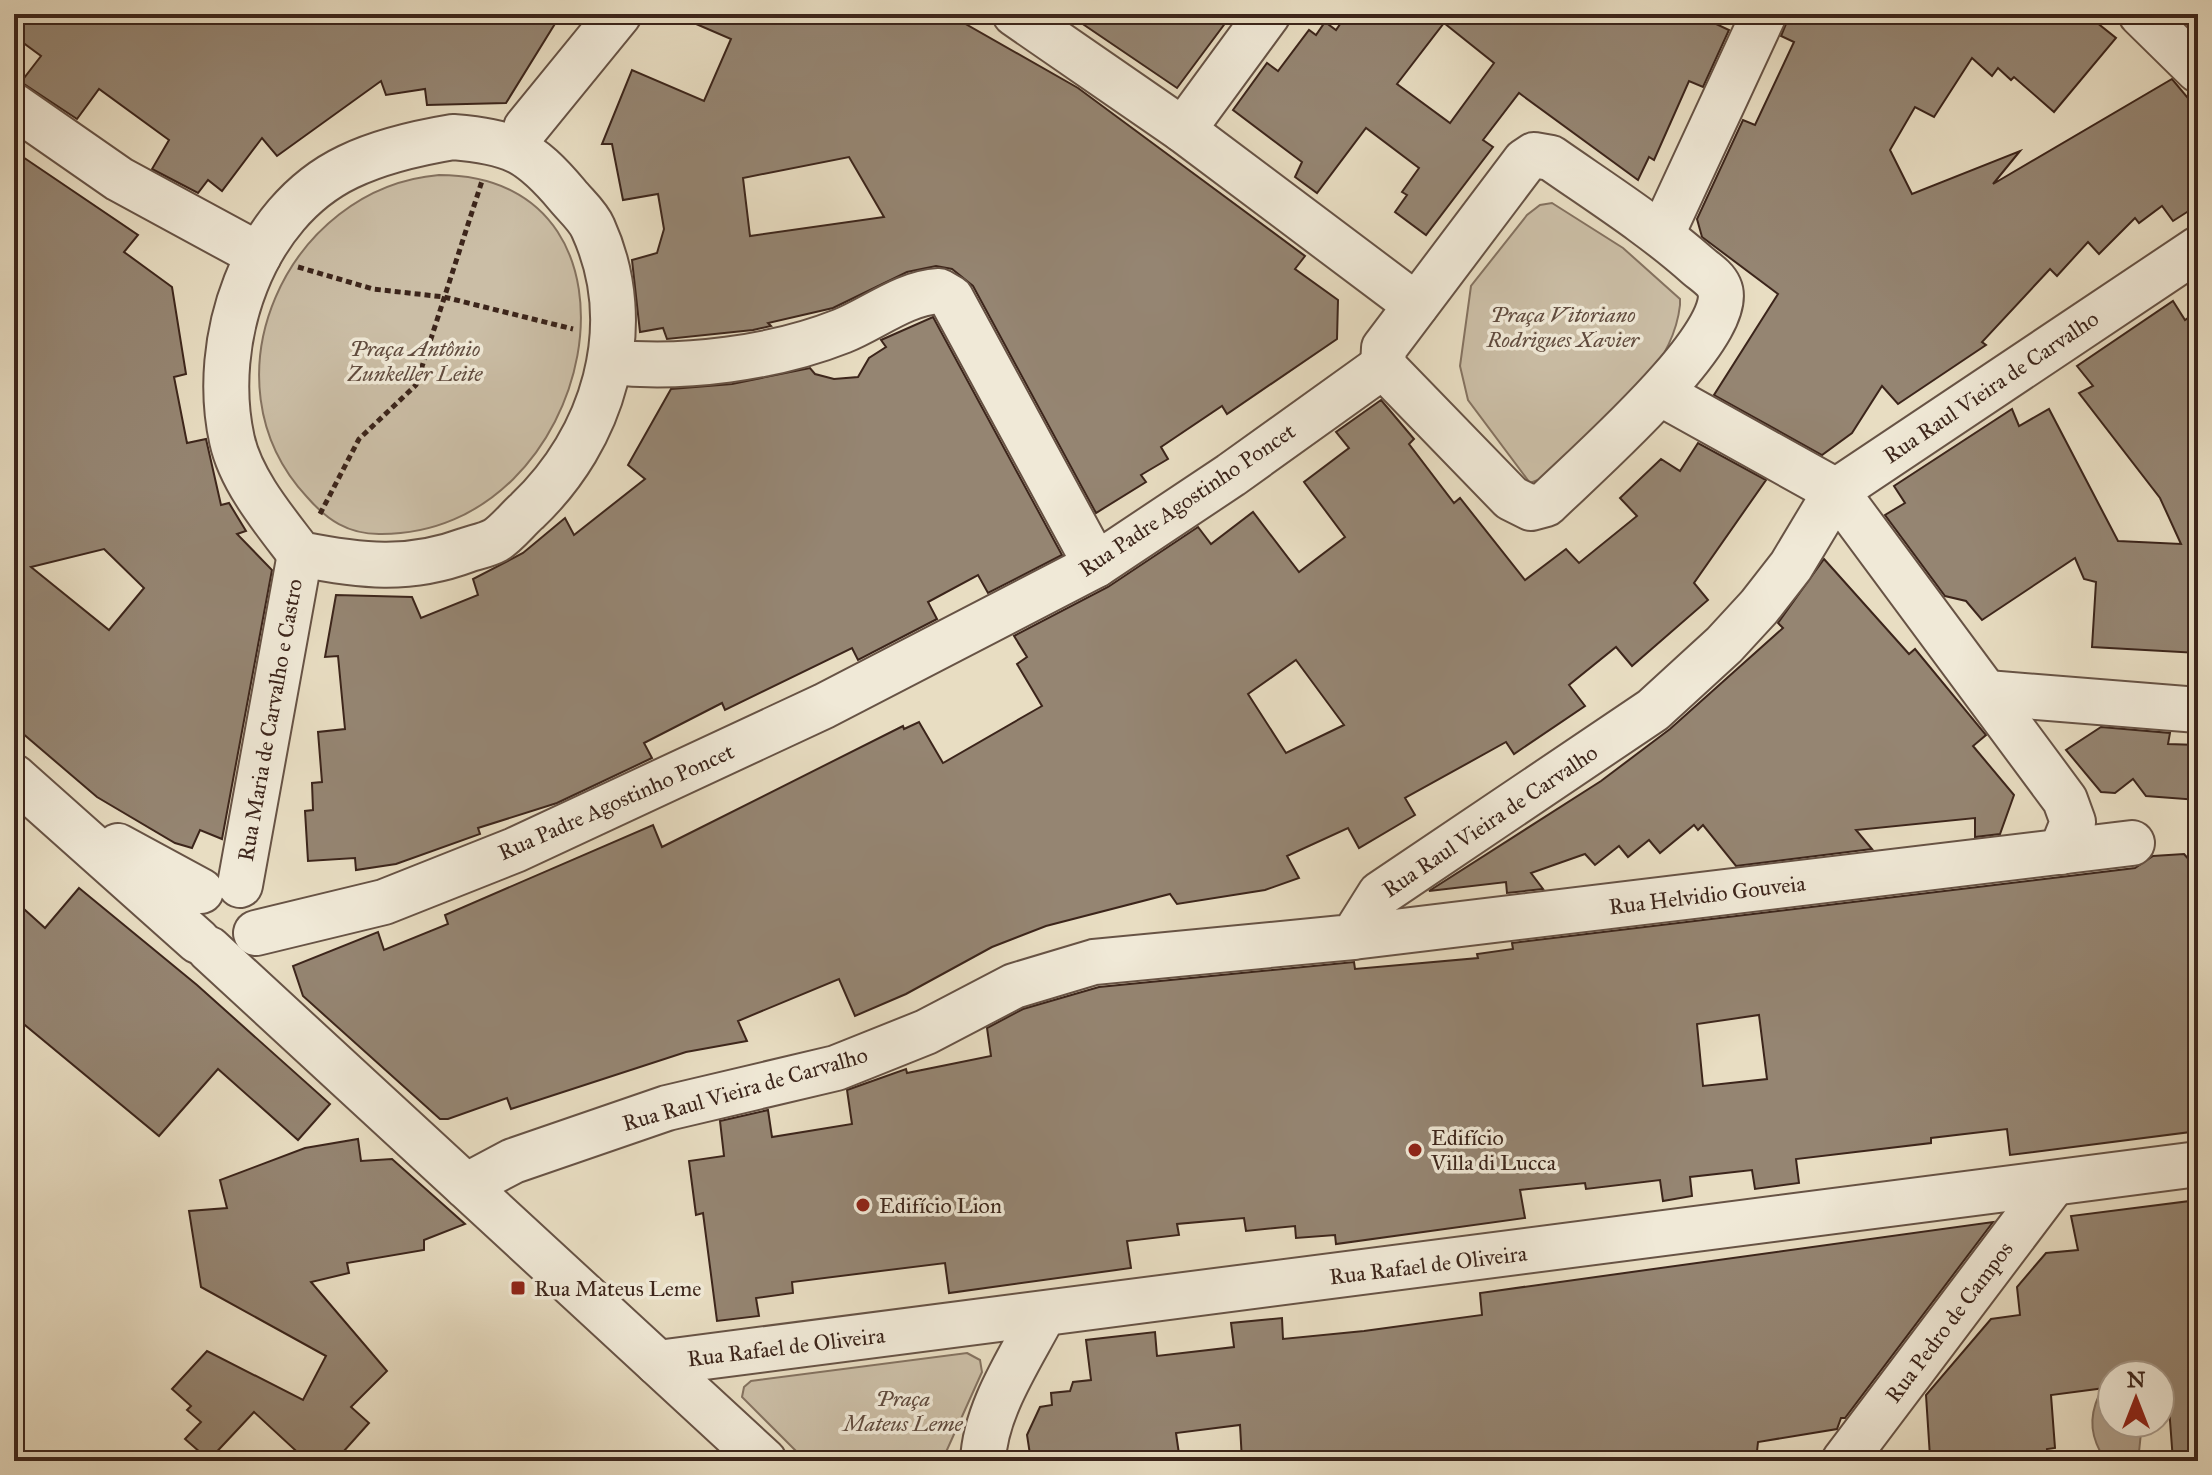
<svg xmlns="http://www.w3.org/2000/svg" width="2212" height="1475" viewBox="0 0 2212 1475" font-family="'IM FELL Great Primer',serif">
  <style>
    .green { fill: #cbbea6; stroke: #847260; stroke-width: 2 }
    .water { fill: #ae9e89; stroke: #806e5d; stroke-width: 2 }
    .building { fill: #958572; stroke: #3c251b; stroke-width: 2; fill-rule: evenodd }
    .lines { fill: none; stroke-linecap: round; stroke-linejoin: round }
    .minor-casing { stroke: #675345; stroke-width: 48 }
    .path { stroke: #3c251b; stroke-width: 5; stroke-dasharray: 6 4; stroke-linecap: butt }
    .minor { stroke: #f0e9d7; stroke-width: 44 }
    .poi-dot { fill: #8f2418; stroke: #f0e9d7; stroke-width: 3 }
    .labels { text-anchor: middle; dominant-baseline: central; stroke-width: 7; stroke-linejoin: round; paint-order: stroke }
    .park-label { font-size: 22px; font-style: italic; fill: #604b3e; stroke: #f0e9d7 }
    .street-label { font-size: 22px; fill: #3c251b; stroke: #f0e9d7 }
    .poi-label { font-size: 22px; fill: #3c251b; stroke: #f0e9d7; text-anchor: start }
  </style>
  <rect width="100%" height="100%" fill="#e8ddc2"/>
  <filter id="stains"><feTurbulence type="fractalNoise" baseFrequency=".0025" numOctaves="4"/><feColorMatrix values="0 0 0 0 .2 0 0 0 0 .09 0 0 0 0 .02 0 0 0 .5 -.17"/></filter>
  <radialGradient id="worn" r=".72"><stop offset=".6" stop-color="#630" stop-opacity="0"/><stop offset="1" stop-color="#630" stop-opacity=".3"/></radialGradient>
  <g class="green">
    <path d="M439,175C669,175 598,537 379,534C348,534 327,520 307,497C199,381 287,188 439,175Z"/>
    <path d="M1552,203L1623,248L1680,299V305C1672,379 1593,431 1543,478L1530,483L1468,400L1460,366L1471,286L1527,215L1540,205Z"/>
    <path d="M967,1353L980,1360L982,1372L942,1461H806L742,1397L744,1387L751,1381Z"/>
  </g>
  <path class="water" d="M2112,1392V1423H2142L2139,1452L2125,1461L2105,1460C2091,1438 2088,1419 2099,1395Z"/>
  <g class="building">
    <path d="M14,14H561L506,103L427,105L425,89L386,95L381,81L277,156L262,138L222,191L208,180L198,193L152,169L169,140L99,89L77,119L21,82L41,56L14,36Z"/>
    <path d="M673,14H948L1078,88L1305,256L1295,269L1338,300L1337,339L1227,414L1222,406L1161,447L1168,459L1141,475L1146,482L1096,513L973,286L952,269L936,266L907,272L833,308L768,323L771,326L753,330L667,339L663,328L640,332L632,260L657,253L664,229L658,194L623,200L612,144H602L632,70L704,101L731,39ZM849,157L884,217L750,236L743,178Z"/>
    <path d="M1068,14H1232L1177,88Z"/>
    <path d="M1347,14H1695L1729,30L1703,87L1689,81L1654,160L1649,157L1638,180L1519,93L1483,140L1493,147L1426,235L1395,212L1407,195L1402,192L1419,168L1366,128L1317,193L1295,177L1302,162L1233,110L1267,63L1278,71L1309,30L1316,35L1325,22L1336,30ZM1444,23L1494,63L1450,123L1397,84Z"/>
    <path d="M1790,14H2086L2116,38L2054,112L2014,77L2011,80L1998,68L1992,76L1972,58L1934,117L1915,107L1890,150L1912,194L2020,151L1993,184L2172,79L2198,110V205L2173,221L2162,206L2139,223L2135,218L2099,254L2088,242L2057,276L2050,269L1982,342L1986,345L1898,404L1882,386L1852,433L1822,455L1714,395L1778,294L1702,237L1697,219L1743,120L1755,125L1794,42L1781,36Z"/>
    <path d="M14,151L138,235L124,252L172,287L186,374L174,377L187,443L206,439L221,505L229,503L246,531L237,534L272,570L222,839L200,830L192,848L175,843L97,797L14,726ZM104,549L144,588L109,630L31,567Z"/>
    <path d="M2173,301L2185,320L2198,311V653L2092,647L2096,582L2084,579L2075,558L1982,620L1966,601L1945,596L1885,515L1905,503L1894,486L2012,409L2019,426L2049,409L2118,541L2181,544L2160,498L2079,393L2093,386L2077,366Z"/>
    <path d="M933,317L1062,555L988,593L978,575L928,602L937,619L858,660L852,648L725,710L722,703L644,743L652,758L557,803L478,828L480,834L396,864L356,870L355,858L308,861L305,811L313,810L312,783L322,782L318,732L345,729L338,656L325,657L336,595L412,597L421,618L478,595L473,579L523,553L565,518L574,535L645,479L628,465L671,389L732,384L810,368L815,374L834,379L858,377L869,358L886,347L881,340Z"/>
    <path d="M1381,400L1414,439L1409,444L1454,503L1460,498L1525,580L1566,549L1579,563L1637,516L1620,498L1661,459L1680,471L1698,443L1766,480L1694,583L1708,600L1632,666L1616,647L1569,685L1585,706L1514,754L1506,742L1405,798L1415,815L1359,848L1348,828L1287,856L1299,878L1265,890L1177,904L1170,894L1046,926L992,947L906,994L855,1016L839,979L738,1021L747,1041L686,1052L511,1109L507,1098L448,1119H440L303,996L293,966L378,932L384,950L448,924L445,915L653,825L662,847L903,726L904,729L919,722L943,763L1042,706L1017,664L1027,657L1014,636L1108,587L1198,527L1211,544L1253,512L1299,572L1345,537L1304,482L1349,448L1336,432ZM1296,660L1344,725L1286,753L1248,694Z"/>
    <path d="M1824,559L1909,654L1915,649L1986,735L1973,746L2014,795L2000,834L1975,837V818L1856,830L1872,849L1736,866L1703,825L1698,830L1694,825L1660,853L1649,840L1628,857L1619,846L1595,865L1585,854L1531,873L1543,889L1507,893L1506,882L1429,891L1601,781L1670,729L1783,628L1778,623Z"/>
    <path d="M2101,727L2170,733L2168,744L2198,745V800L2146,796L2133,779L2115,793L2101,792L2066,750Z"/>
    <path d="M2184,854L2198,870V1131L2010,1155L2007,1129L1931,1138V1143L1796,1159L1799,1183L1755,1189L1752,1170L1690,1177L1692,1196L1663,1201L1660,1180L1586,1189L1585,1183L1520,1190L1525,1218L1336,1244L1335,1235L1296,1238L1295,1226L1246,1231L1244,1218L1177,1224L1179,1235L1127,1241L1131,1268L949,1293L945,1263L792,1282L793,1293L756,1298L759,1316L717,1321L703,1213L696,1215L689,1161L724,1156L720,1121L768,1110L772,1137L852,1124L847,1090L906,1069L907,1073L991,1056L987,1028L1023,1009L1099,987L1354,962L1355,969L1478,958L1477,954L1513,949L1512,943L2135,868L2153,856ZM1759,1015L1767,1079L1703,1086L1697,1024Z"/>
    <path d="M79,888L197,985L330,1104L298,1140L218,1069L159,1136L14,1016V900L45,928Z"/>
    <path d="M358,1139L361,1161L392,1159L465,1224L424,1240V1250L347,1263L349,1273L311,1282L387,1371L351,1407L369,1423L335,1461H307L254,1412L209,1460L185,1439L201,1422L187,1410L191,1406L172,1389L207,1351L303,1400L326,1356L201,1287L189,1211L227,1208L220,1180L305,1148Z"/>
    <path d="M2198,1200V1461H2173L2167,1380H2160V1375H2112V1387L2051,1395L2055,1448L2047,1449L2048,1461H1939L1938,1456L1930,1457L1926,1395L1991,1319L2020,1315L2017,1287L2046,1253L2078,1250L2071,1216Z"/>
    <path d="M1993,1222L1845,1418H1841L1837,1429L1758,1442L1756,1461H1242L1240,1425L1176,1433L1180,1461H1031L1027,1435L1040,1407L1052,1405L1051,1393L1070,1391L1073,1382L1091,1380L1086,1340L1155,1332L1157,1356L1234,1347L1231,1323L1282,1318L1283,1339L1364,1331L1482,1315L1480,1293Z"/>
  </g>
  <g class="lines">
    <defs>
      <g id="minor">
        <path d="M1015,14L1183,130L1416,305"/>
        <path d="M2141,14L2198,70"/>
        <path d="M14,106L119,179L259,255"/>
        <path d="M526,128L619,14"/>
        <path d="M1183,130L1268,14"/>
        <path d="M453,137C511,142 529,150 567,195C575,205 588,216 593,228C638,327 603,439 527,511C517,520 507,533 496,540C487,545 476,547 467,550C409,572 360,566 300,554C275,521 241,481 232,440C210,341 252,213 348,167C381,151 417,143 453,137Z"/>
        <path d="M1534,155L1551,158C1601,193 1652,225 1698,266C1705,272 1715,278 1719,287C1740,332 1579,471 1546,504L1531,508L1511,498L1383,366L1384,348L1525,161Z"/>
        <path d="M1662,234L1764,14"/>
        <path d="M610,362C683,370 774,358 842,331C874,318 904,293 939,291L951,298L1096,565"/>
        <path d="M1660,393L1836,491L2065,800L2073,822L2061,852"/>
        <path d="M1987,693L2198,710"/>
        <path d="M14,777L198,941"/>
        <path d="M118,846L201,891"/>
        <path d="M240,885L300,554"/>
        <path d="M256,933L384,902L515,850L824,706L1096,565L1231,475L1383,366"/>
        <path d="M1353,937L2132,843"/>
        <path d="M209,949L764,1461"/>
        <path d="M466,1186L513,1161L667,1108L836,1068L926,1032L1014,986L1094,962L1353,937L1380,894L1653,710L1724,645L1759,607L1791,566L1836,491L2198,249"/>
        <path d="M658,1363L2198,1164"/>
        <path d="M983,1461C985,1410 1020,1359 1043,1315"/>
        <path d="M1844,1461L2053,1184"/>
      </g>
    </defs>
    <use href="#minor" class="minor-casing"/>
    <g class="path">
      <path d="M298,267L373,289L444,297L573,329"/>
      <path d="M320,514L359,439L416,385L482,181"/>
    </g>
    <use href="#minor" class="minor"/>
  </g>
  <g class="poi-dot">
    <circle cx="1415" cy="1150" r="8"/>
    <circle cx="863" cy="1205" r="8"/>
    <rect x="510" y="1280" width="16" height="16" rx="4"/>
  </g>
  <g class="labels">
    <g class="park-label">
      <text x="1563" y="314">Praça Vitoriano<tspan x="1563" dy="25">Rodrigues Xavier</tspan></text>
      <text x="415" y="348">Praça Antônio<tspan x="415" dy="25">Zunkeller Leite</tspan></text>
      <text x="903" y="1398">Praça<tspan x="903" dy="25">Mateus Leme</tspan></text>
    </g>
    <g class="street-label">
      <text transform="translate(1991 387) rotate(-34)">Rua Raul Vieira de Carvalho</text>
      <text transform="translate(1187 500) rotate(-34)">Rua Padre Agostinho Poncet</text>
      <text transform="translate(270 720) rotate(-80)">Rua Maria de Carvalho e Castro</text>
      <text transform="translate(616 802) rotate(-24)">Rua Padre Agostinho Poncet</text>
      <text transform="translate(1490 821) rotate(-34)">Rua Raul Vieira de Carvalho</text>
      <text transform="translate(1707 895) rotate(-7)">Rua Helvidio Gouveia</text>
      <text transform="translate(745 1089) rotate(-16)">Rua Raul Vieira de Carvalho</text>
      <text transform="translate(1428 1265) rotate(-7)">Rua Rafael de Oliveira</text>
      <text transform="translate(1949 1322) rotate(-53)">Rua Pedro de Campos</text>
      <text transform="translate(786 1347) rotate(-7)">Rua Rafael de Oliveira</text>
    </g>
    <g class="poi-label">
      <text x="1431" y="1137">Edifício<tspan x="1431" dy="25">Villa di Lucca</tspan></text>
      <text x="879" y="1205">Edifício Lion</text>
      <text x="534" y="1288">Rua Mateus Leme</text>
    </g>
  </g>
  <rect width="2212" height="1475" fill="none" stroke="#e8ddc2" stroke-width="48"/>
  <rect x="16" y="16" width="2180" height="1443" fill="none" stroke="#3c251b" stroke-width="4"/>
  <rect x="24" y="24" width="2164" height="1427" fill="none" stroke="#3c251b" stroke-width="2"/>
  <g transform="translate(2136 1399)"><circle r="38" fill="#f0e9d7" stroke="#a89b8c" stroke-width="2"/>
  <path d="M0-6L14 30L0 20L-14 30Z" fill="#8f2418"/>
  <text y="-12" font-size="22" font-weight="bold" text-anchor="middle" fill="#3c251b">N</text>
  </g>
  <rect width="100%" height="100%" filter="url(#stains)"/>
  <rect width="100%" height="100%" fill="url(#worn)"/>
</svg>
